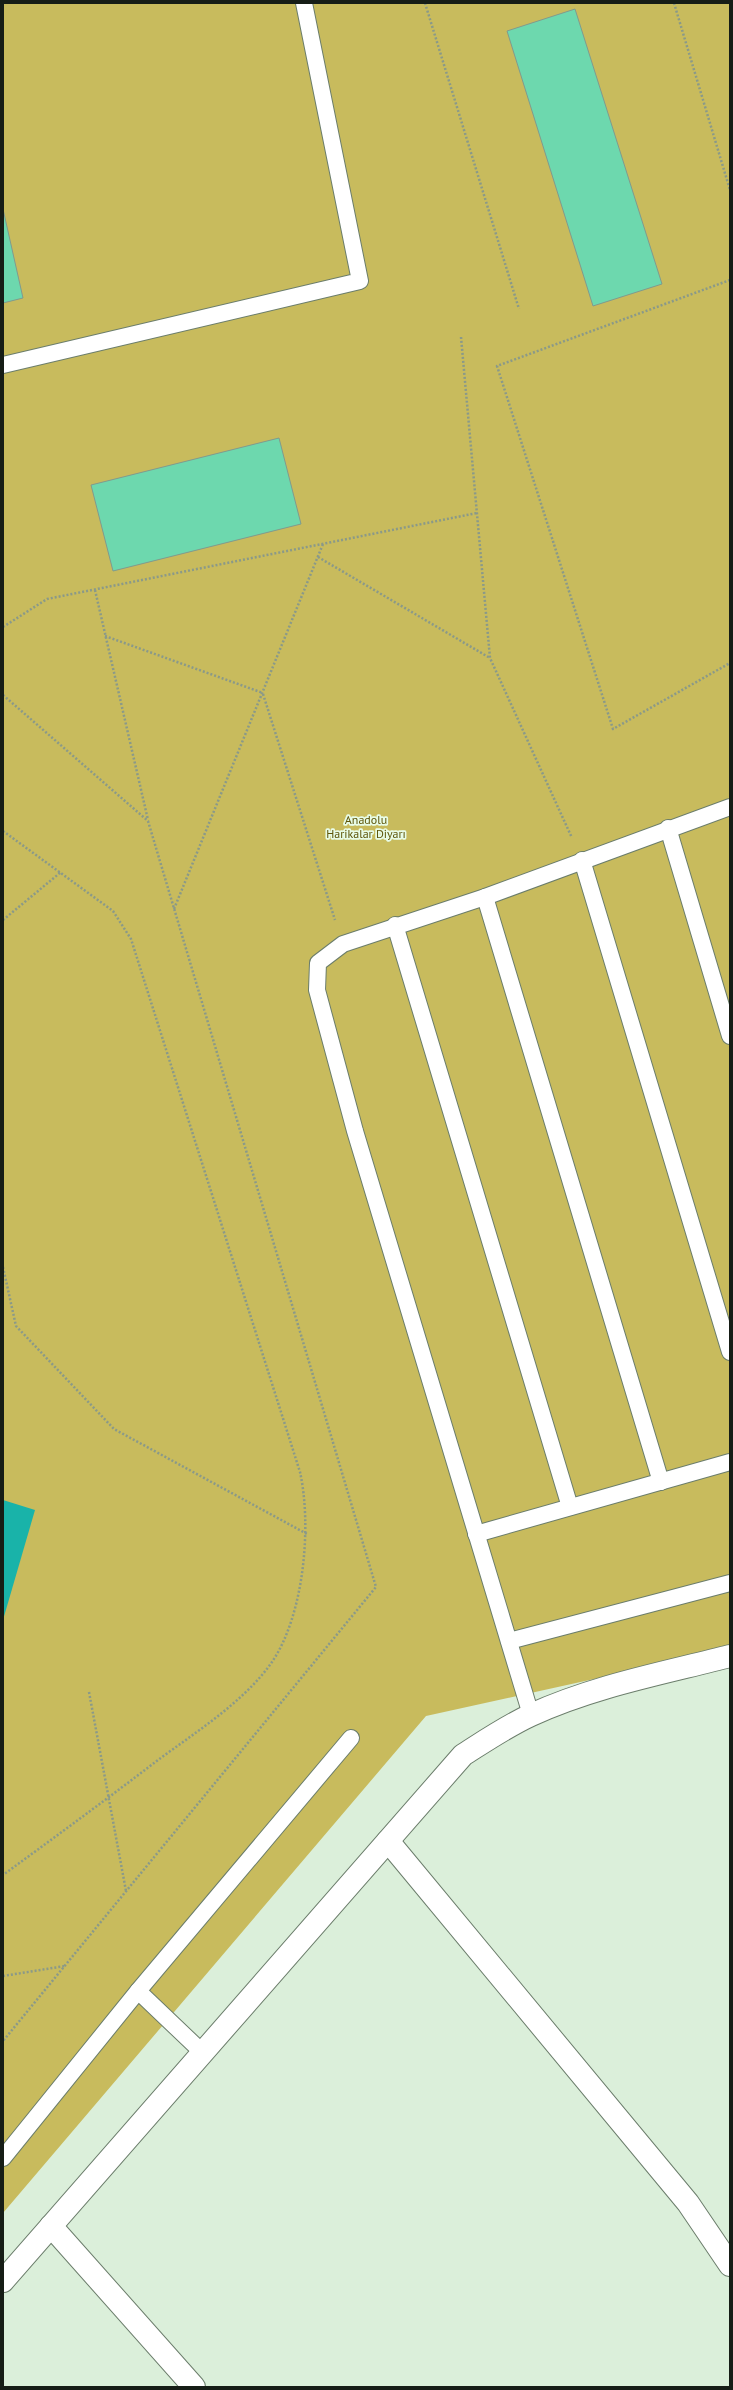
<svg xmlns="http://www.w3.org/2000/svg" width="733" height="2390" viewBox="0 0 733 2390" font-family="'PT Sans',sans-serif">
  <style>
    .green { fill: #c8bb5d }
    .water { fill: #19b3a9 }
    .building { fill: #6dd8ae; stroke: #809a8e }
    .lines { fill: none; stroke-linecap: round; stroke-linejoin: round }
    .service-casing { stroke: #6b7d6b; stroke-width: 18 }
    .minor-casing { stroke: #6b7d6b; stroke-width: 24 }
    .path { stroke: #8a9989; stroke-width: 2.5; stroke-dasharray: 2 2; stroke-linecap: butt }
    .service { stroke: #fff; stroke-width: 16 }
    .minor { stroke: #fff; stroke-width: 22 }
    .labels { text-anchor: middle; dominant-baseline: central; stroke-width: 3.5; stroke-linejoin: round; paint-order: stroke }
    .park-label { font-size: 12px; fill: #5d5408; stroke: #e8fce7 }
  </style>
  <rect width="100%" height="100%" fill="#dbefda"/>
  <path class="green" d="M3,3H730V1649L426,1716L3,2213Z"/>
  <path class="water" d="M3,1500L35,1510L3,1620Z"/>
  <g class="building">
    <path d="M575,9L662,284L593,306L507,31Z"/>
    <path d="M3,209L23,298L3,303Z"/>
    <path d="M279,438L301,524L113,571L91,485Z"/>
  </g>
  <g class="lines">
    <defs>
      <g id="service">
        <path d="M3,365L360,281L304,3"/>
        <path d="M668,828L730,1036"/>
        <path d="M582,860L730,1352"/>
        <path d="M485,897L661,1482"/>
        <path d="M395,925L570,1507"/>
        <path d="M476,1534L730,1462"/>
        <path d="M509,1641L730,1583"/>
        <path d="M531,1715L355,1131L317,990L318,963L343,944L485,897L730,807"/>
        <path d="M138,1991L203,2053"/>
        <path d="M3,2158L138,1991L351,1738"/>
      </g>
      <g id="minor">
        <path d="M388,1841L688,2203L730,2265"/>
        <path d="M51,2226L194,2387"/>
        <path d="M3,2281L463,1755C485,1741 507,1726 531,1715C594,1686 664,1673 730,1656"/>
      </g>
    </defs>
    <use href="#service" class="service-casing"/>
    <use href="#minor" class="minor-casing"/>
    <g class="path">
      <path d="M425,3L519,309"/>
      <path d="M674,3L730,190"/>
      <path d="M730,280L497,366L613,729L730,663"/>
      <path d="M461,337L490,658L572,838"/>
      <path d="M318,557L490,658"/>
      <path d="M95,590L148,820"/>
      <path d="M3,627L47,599L477,513"/>
      <path d="M105,636L263,693"/>
      <path d="M263,694L335,920"/>
      <path d="M3,695L148,821L376,1587L3,2041"/>
      <path d="M3,831L113,911L131,939L300,1472C312,1526 304,1615 272,1662C245,1701 196,1732 158,1760C107,1799 55,1837 3,1875"/>
      <path d="M174,909L323,544"/>
      <path d="M3,920L61,872"/>
      <path d="M3,1267L16,1326L114,1429L307,1534"/>
      <path d="M89,1692L126,1891"/>
      <path d="M3,1976L65,1966"/>
    </g>
    <use href="#service" class="service"/>
    <use href="#minor" class="minor"/>
  </g>
  <g class="labels">
    <g class="park-label">
      <text x="366" y="819">Anadolu<tspan x="366" dy="14">Harikalar Diyarı</tspan></text>
    </g>
  </g>
  <rect width="733" height="2390" fill="none" stroke="#161d16" stroke-width="8"/>
</svg>
